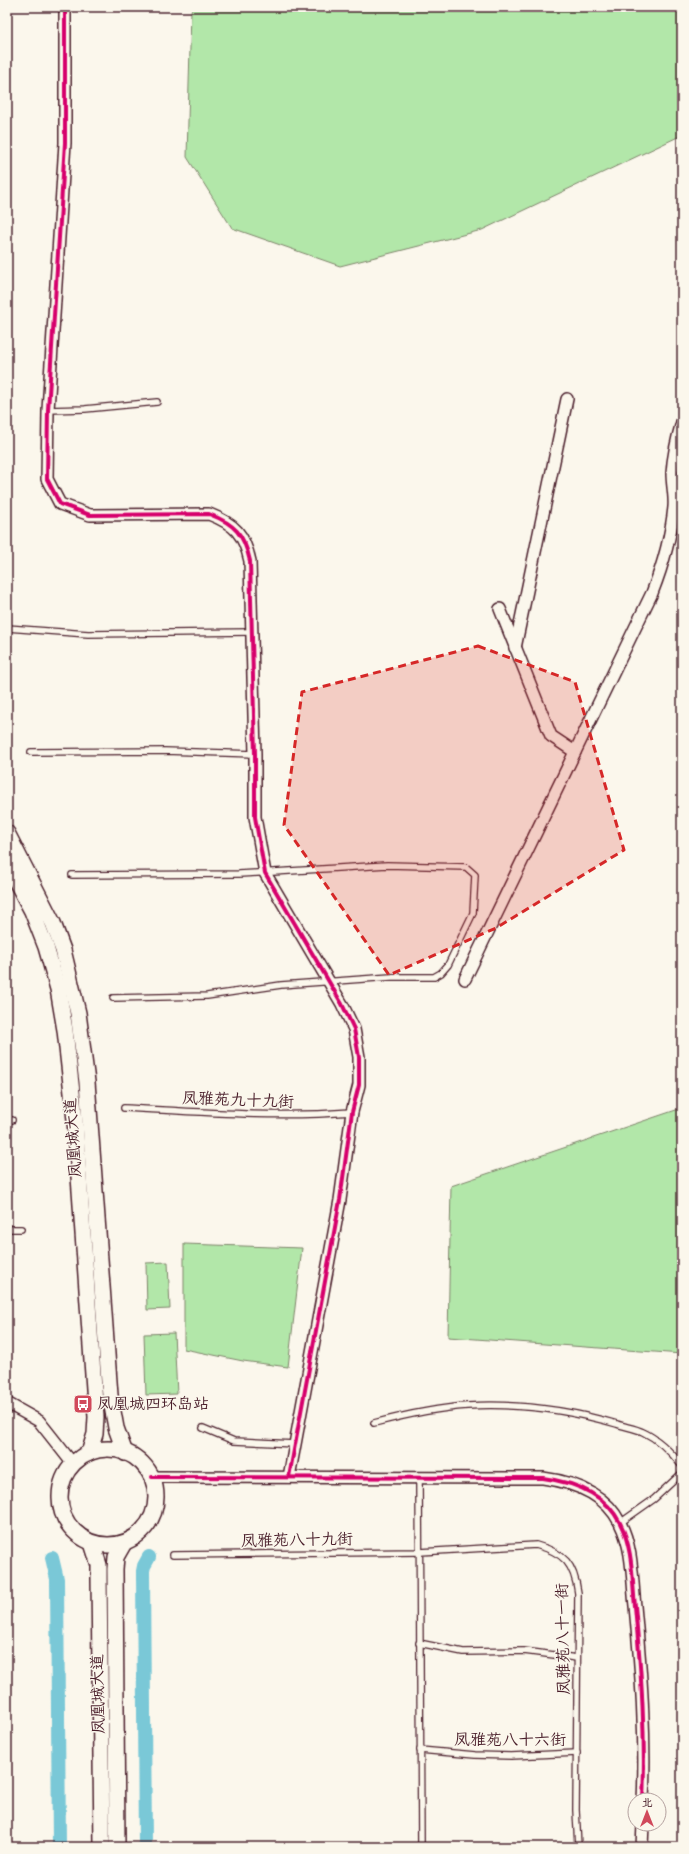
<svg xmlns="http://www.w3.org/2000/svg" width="689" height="1854" viewBox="0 0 689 1854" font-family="Caveat,'LXGW WenKai TC',sans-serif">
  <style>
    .green { fill: #b2e7a9; stroke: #7e836a }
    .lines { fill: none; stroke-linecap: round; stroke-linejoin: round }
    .canal { stroke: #7ac8d7; stroke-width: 14 }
    .lane-casing { stroke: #4a1f2b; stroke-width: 8 }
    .street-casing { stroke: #4a1f2b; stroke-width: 14 }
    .secondary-casing { stroke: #4a1f2b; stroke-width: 18 }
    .lane { stroke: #fbf7ec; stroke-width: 5.5 }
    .street { stroke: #fbf7ec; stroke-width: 11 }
    .secondary { stroke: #fbf7ec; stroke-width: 15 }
    .cycleway-casing { stroke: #fbf7ec; stroke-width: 6 }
    .cycleway { stroke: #d6006c; stroke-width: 4 }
    .marked { fill: #d62828; fill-opacity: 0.2; stroke: #d62828; stroke-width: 3; stroke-dasharray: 8 5; stroke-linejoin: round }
    .labels { text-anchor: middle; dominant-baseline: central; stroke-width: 3; stroke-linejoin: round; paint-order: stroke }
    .street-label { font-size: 16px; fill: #4a1f2b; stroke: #fbf7ec }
    .poi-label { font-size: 16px; fill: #4a1f2b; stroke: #fbf7ec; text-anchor: start }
  </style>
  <rect width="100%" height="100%" fill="#fbf7ec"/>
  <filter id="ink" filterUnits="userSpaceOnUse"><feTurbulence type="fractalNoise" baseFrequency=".025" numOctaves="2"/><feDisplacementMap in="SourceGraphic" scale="8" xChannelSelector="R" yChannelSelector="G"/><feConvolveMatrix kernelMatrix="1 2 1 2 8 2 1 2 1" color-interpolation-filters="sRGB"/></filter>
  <g filter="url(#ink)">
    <g class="green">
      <path d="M193,7H682V135L482,230L340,266L232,228L187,157L191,11Z"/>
      <path d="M682,1108V1354L448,1337L451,1186Z"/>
      <path d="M184,1244L302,1248L288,1367L243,1361L184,1349Z"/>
      <path d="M168,1262L170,1309L147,1310L146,1263Z"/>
      <path d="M174,1333L177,1394L146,1395L144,1334Z"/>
    </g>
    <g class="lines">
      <g class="canal">
        <path d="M52,1558L57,1579L59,1847"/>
        <path d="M145,1847L143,1571L144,1566L149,1557"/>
      </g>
      <defs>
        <g id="lane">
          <path d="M48,410L85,409L157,402"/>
          <path d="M7,628L88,634L251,632"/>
          <path d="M31,752L165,751L255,754"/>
          <path d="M72,875L239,874L387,865L466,867L475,875L473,913L448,965L441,973L434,977H391L281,985L207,996L113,998"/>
          <path d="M124,1108C200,1112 276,1118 352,1112"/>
          <path d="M7,1120H12"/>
          <path d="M7,1229H21"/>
          <path d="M374,1423C405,1415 435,1408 467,1406C518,1403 569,1410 617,1424C625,1427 635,1428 643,1432C658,1439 672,1453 682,1466"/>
          <path d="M203,1428L234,1441L295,1444"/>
          <path d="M419,1478L421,1847"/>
          <path d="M620,1523L654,1499L682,1473"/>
          <path d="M173,1555L420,1552L536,1545C565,1553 574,1564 578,1593L576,1810L578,1847"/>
          <path d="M419,1643L463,1652L524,1651L577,1658"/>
          <path d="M420,1750L475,1755L511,1756L577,1753"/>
        </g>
        <g id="street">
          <path d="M65,7V143L48,410L47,479L60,504L90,515L209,514C235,524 244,534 250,561L255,754V817L265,873L342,1004L354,1029L359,1057V1085L352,1112L340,1200L289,1477"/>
          <path d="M500,609L551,736L575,752"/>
          <path d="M515,648L567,399"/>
          <path d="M465,979L652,593C663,565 671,537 674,507C675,496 672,485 672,473C673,456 677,439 682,422"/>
          <path d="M7,1403L39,1421L73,1464"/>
          <path d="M152,1477L543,1478C573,1482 605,1493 620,1523C633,1548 632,1579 635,1606C641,1671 646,1735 643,1800"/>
          <path d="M642,1847L643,1824"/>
        </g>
        <g id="secondary">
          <path d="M7,833L53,923L63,950L78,1013L87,1082L110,1395L116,1428L125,1453"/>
          <path d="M7,864L32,911L46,947L58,989L65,1030L75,1120L96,1417L95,1434L89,1453"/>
          <circle cx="108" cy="1497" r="48"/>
          <path d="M92,1543L99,1565V1578L102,1847"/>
          <path d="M117,1847L115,1569L116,1557L124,1543"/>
        </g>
      </defs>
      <use href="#lane" class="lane-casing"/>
      <use href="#street" class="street-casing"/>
      <use href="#secondary" class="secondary-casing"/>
      <use href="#lane" class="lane"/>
      <use href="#street" class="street"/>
      <use href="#secondary" class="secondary"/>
      <defs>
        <g id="cycleway">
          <path d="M65,7V143L48,410L47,479L60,504L90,515L209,514C235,524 244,534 250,561L255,754V817L265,873L342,1004L354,1029L359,1057V1085L352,1112L340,1200L289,1477"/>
          <path d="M152,1477L543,1478C573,1482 605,1493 620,1523C633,1548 632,1579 635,1606C641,1671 646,1735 643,1800"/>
        </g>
      </defs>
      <use href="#cycleway" class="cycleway-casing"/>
      <use href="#cycleway" class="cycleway"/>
    </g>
  </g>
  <path class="marked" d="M478,646L575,682L624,850L496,928L389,975L284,825L302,692Z"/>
  <defs>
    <symbol id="bus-square" viewBox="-11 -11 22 22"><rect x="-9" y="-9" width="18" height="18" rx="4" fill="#d1495b" stroke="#fbf7ec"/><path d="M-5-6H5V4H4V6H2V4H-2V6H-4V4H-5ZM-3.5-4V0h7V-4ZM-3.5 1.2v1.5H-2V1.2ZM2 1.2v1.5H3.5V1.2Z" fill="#fff"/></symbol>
  </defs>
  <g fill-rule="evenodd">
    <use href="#bus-square" x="72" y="1393" width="22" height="22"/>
  </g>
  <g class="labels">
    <g class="street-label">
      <text transform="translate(238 1100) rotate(2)">凤雅苑九十九街</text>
      <text transform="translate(73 1138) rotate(-94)">凤凰城大道</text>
      <text transform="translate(297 1540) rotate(-1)">凤雅苑八十九街</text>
      <text transform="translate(563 1639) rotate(-91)">凤雅苑八十一街</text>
      <text transform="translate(98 1694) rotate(-91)">凤凰城大道</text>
      <text x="510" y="1740">凤雅苑八十六街</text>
    </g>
    <g class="poi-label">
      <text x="97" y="1404">凤凰城四环岛站</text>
    </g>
  </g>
  <rect width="689" height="1854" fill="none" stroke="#fbf7ec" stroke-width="24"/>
  <rect x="12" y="12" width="665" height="1830" fill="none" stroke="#4a1f2b" stroke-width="1.5" filter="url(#ink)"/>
  <g transform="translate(647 1812)"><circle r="19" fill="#fbf7ec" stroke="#b4a19f"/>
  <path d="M0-3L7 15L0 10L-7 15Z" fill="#d1495b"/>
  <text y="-6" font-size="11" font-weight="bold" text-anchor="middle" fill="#4a1f2b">北</text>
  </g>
</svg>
